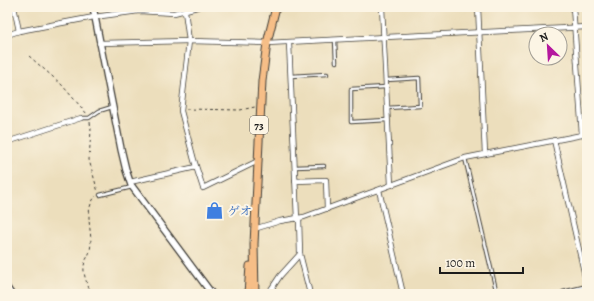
<svg xmlns="http://www.w3.org/2000/svg" width="594" height="301" viewBox="0 0 594 301" font-family="Alegreya,'Noto Serif JP',serif">
  <style>
    .lines { fill: none; stroke-linecap: round; stroke-linejoin: round }
    .service-casing { stroke: #3b3934; stroke-width: 4.5 }
    .minor-casing { stroke: #3b3934; stroke-width: 6 }
    .tertiary-casing { stroke: #3b3934; stroke-width: 8 }
    .primary-casing { stroke: #3b3934; stroke-width: 9 }
    .path { stroke: #3b3934; stroke-width: 1; stroke-dasharray: 3 3; stroke-linecap: butt }
    .service { stroke: #fff; stroke-width: 2.5 }
    .minor { stroke: #fff; stroke-width: 4.5 }
    .tertiary { stroke: #fff; stroke-width: 5.5 }
    .primary { stroke: #f6be87; stroke-width: 7 }
    .labels { text-anchor: middle; dominant-baseline: central; stroke-width: 4; stroke-linejoin: round; paint-order: stroke }
    .shield { fill: #fcf5e5; stroke: #5f5d58; stroke-width: 1 }
    .shield-label { font-size: 11px; font-weight: bold; fill: #1c1c1c }
    .shop-label { font-size: 12px; fill: #366cbe; stroke: #fcf5e5; text-anchor: start }
  </style>
  <rect width="100%" height="100%" fill="#fcf5e5"/>
  <filter id="ink" filterUnits="userSpaceOnUse"><feTurbulence type="fractalNoise" baseFrequency=".025" numOctaves="2"/><feDisplacementMap in="SourceGraphic" scale="8" xChannelSelector="R" yChannelSelector="G"/><feConvolveMatrix kernelMatrix="1 2 1 2 8 2 1 2 1" color-interpolation-filters="sRGB"/></filter>
  <filter id="wash" filterUnits="userSpaceOnUse"><feTurbulence type="fractalNoise" baseFrequency=".012" numOctaves="4" result="noise"/><feDisplacementMap in="SourceGraphic" scale="16" xChannelSelector="R" yChannelSelector="G"/><feGaussianBlur stdDeviation="0.9" result="paint"/><feColorMatrix in="noise" values="0 0 0 0 0 0 0 0 0 0 0 0 0 0 0 0 0 1.4 0 .05"/><feComposite in="paint" operator="in"/></filter>
  <g filter="url(#wash)">
    <rect width="100%" height="100%" fill="#ecdebc"/>
  </g>
  <g filter="url(#ink)">
    <g class="lines">
      <defs>
        <g id="service">
          <path d="M335,40L336,62"/>
          <path d="M291,76L327,74"/>
          <path d="M386,80L419,78L420,106L387,108"/>
          <path d="M386,87L351,89V122L388,120"/>
          <path d="M81,118H89L99,111L112,107"/>
          <path d="M465,158L497,294"/>
          <path d="M295,167L324,166"/>
          <path d="M100,195L132,187"/>
          <path d="M563,292L587,286"/>
        </g>
        <g id="minor">
          <path d="M14,7L19,31"/>
          <path d="M382,7L391,185"/>
          <path d="M478,7L485,154"/>
          <path d="M573,7L582,135"/>
          <path d="M7,35L19,31L94,17L139,11L174,13L197,7"/>
          <path d="M99,43L189,41L185,11"/>
          <path d="M289,43L297,219"/>
          <path d="M554,140L587,285"/>
          <path d="M7,142L81,118"/>
          <path d="M258,161L203,188L194,160L181,111L189,41L267,43L587,27"/>
          <path d="M295,181L326,180L327,209"/>
          <path d="M130,182L196,167"/>
          <path d="M379,190L403,294"/>
          <path d="M299,218L300,254L310,294"/>
          <path d="M254,229L280,221L304,217L465,158L587,134"/>
          <path d="M268,294L280,276L300,254"/>
        </g>
        <g id="tertiary">
          <path d="M93,7L121,149L126,170L131,185L212,294"/>
          <path d="M7,288L11,294"/>
        </g>
        <g id="primary">
          <path d="M248,294L250,266"/>
          <path d="M255,294L254,244L262,81L267,43L276,7"/>
        </g>
      </defs>
      <use href="#service" class="service-casing"/>
      <use href="#minor" class="minor-casing"/>
      <use href="#tertiary" class="tertiary-casing"/>
      <use href="#primary" class="primary-casing"/>
      <g class="path">
        <path d="M29,56L61,84L87,114"/>
        <path d="M186,109L240,110L255,107"/>
        <path d="M90,122L91,130L89,160L98,192"/>
        <path d="M92,294C88,287 83,275 84,267C84,260 89,257 90,250C94,233 82,211 96,196"/>
      </g>
      <use href="#service" class="service"/>
      <use href="#minor" class="minor"/>
      <use href="#tertiary" class="tertiary"/>
      <use href="#primary" class="primary"/>
    </g>
  </g>
  <defs>
    <symbol id="shop-bare" viewBox="-9 -9 18 18"><path d="M-5-2.5h2.3a2.7 3.5 0 0 1 5.4 0H5L5.5 6h-11ZM-1.5-2.5h3a1.5 2.3 0 0 0-3 0Z" fill="#3f7fe0" stroke="#fcf5e5" stroke-width="2.5" paint-order="stroke"/></symbol>
  </defs>
  <g fill-rule="evenodd">
    <use href="#shop-bare" x="202" y="198" width="25" height="25"/>
  </g>
  <g class="labels">
    <rect class="shield" x="250" y="116" width="18" height="18" rx="3"/>
    <g class="shield-label">
      <text x="259" y="125">73</text>
    </g>
    <g class="shop-label">
      <text x="228" y="211">ゲオ</text>
    </g>
  </g>
  <rect width="594" height="301" fill="none" stroke="#fcf5e5" stroke-width="24"/>
  <g transform="translate(548 46) rotate(335)"><circle r="19" fill="#fcf5e5" stroke="#a29e95"/>
  <path d="M0-3L7 15L0 10L-7 15Z" fill="#b5179e"/>
  <text y="-6" font-size="11" font-weight="bold" text-anchor="middle" fill="#1c1c1c">N</text>
  </g>
  <path d="M440 267v6h83v-6" fill="none" stroke="#1c1c1c" stroke-width="2"/>
  <text x="446" y="267" font-size="12" fill="#1c1c1c" stroke="#fcf5e5" stroke-width="3" paint-order="stroke">100 m</text>
</svg>
